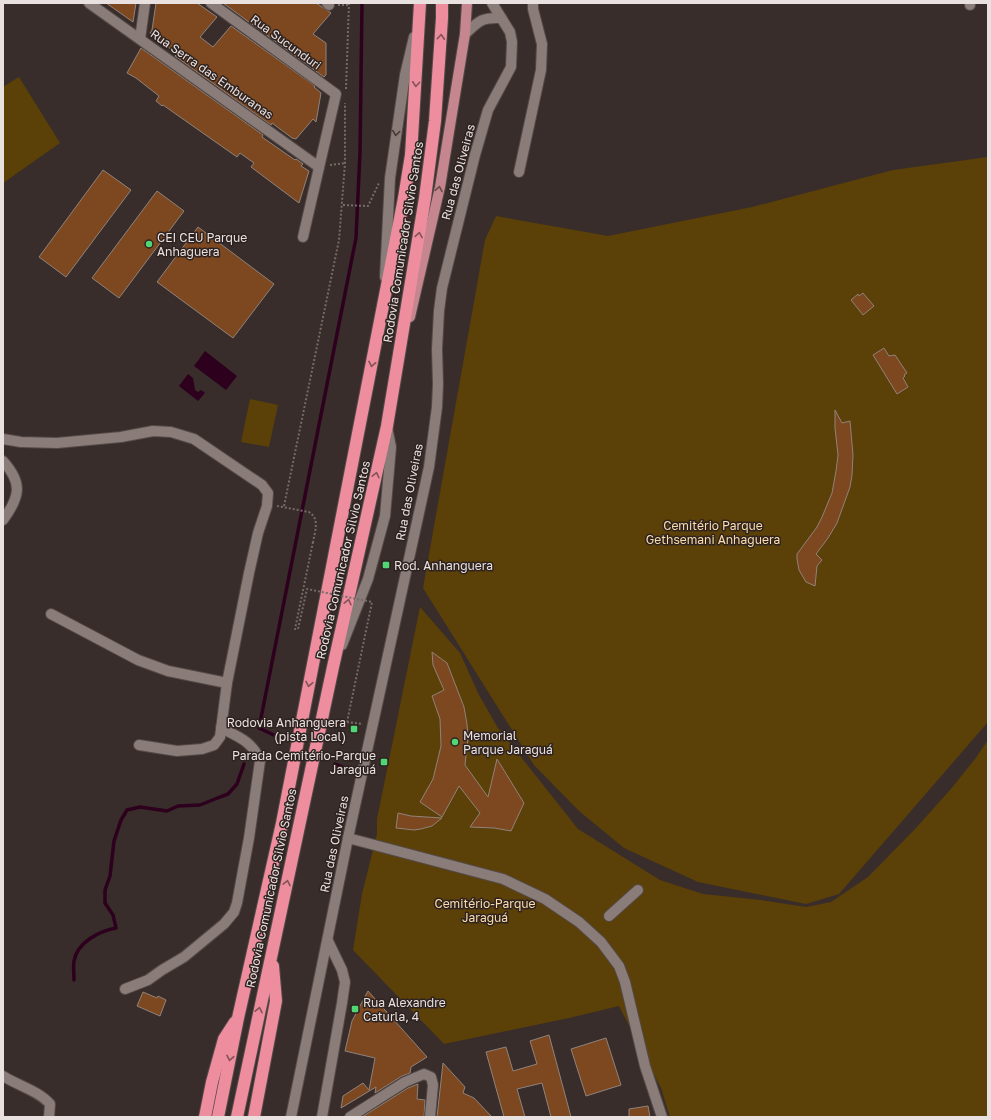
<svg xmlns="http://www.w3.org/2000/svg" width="991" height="1120" viewBox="0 0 991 1120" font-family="'Golos Text',sans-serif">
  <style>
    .green { fill: #5b4007 }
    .water { fill: #2d001d }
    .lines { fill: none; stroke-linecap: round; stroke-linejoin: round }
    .stream { stroke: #2d001d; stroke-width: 3.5 }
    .building { fill: #7d481f; stroke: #8f837c }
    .minor-casing { stroke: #544a48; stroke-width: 12 }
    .major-casing { stroke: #544a48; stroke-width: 12 }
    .highway-casing { stroke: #544a48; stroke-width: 14 }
    .path { stroke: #756b68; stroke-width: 2; stroke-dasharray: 2 2; stroke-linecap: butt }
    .minor { stroke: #8a7c79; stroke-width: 10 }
    .major { stroke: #c5868f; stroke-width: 10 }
    .highway { stroke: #ed8d9d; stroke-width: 12 }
    .path-bridge { stroke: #756b68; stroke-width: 2; stroke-dasharray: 2 2; stroke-linecap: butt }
    .oneway { stroke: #845358 }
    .oneway2 { stroke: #453936 }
    .oneway3 { stroke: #6a4b4c }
    .poi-dot { fill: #50d674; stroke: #2e2320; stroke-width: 1.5 }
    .labels { text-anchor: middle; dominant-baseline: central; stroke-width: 3; stroke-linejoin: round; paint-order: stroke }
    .street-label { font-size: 12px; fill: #e9e1df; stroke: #2e2320 }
    .poi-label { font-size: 12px; fill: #e9e1df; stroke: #2e2320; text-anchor: start }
    .park-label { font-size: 12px; fill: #fcddac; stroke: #2e2320 }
  </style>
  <rect width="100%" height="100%" fill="#382d2a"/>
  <g class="green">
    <path d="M19,77L60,143L3,183V87Z"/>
    <path d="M988,157V722L839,894L806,904L698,882L624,848L579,811L534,765L423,588L485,240L496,216L608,236L752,207L893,170Z"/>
    <path d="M250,399L278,405L269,447L241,442Z"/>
    <path d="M420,607L460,653L479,695L498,728L578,829L660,880L703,894L761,900L806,907L831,902L868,877L915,829L950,790L975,759L988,740V1117H670L661,1088L619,1006L569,1018L444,1044L353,950L362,894L377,834V819Z"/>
  </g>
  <g class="water">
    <path d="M205,351L237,376L226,390L194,366Z"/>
    <path d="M188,374L193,378L195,390L198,392L201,390L205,393L198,401L179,386Z"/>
  </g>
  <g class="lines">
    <g class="stream">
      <path d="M280,738L259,728L356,238L360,152L362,3"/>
      <path d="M335,764L350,770"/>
      <path d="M74,980C74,974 73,967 74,961C77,942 100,931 116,928L113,915L105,903V890L110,876L114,841L121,820L127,810L140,807L167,811L178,806L200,805L215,799L228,794L237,784L244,764"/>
    </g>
  </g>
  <g class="building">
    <path d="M106,3H136L133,22Z"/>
    <path d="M156,3H197L217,17L200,37L213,47L231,26L315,86L314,87L321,93L316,122L313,119L296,139L292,138L272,123L271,125L175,56L177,54L150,33L152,30Z"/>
    <path d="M223,3H316L331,13L313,34L326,43V75L324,77Z"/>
    <path d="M141,48L263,135L262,137L295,160L296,159L303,164L301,166L309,171L299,203L251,167L254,163L240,153L237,157L163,105L162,106L156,101L159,96L136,78L127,73Z"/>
    <path d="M103,170L131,190L66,277L39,257Z"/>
    <path d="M157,191L184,211L119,298L92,278Z"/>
    <path d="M198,227L274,284L233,338L157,282Z"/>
    <path d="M863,293L874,306L863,315L851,300L858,294L859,296Z"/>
    <path d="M884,348L889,356L895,355L907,373L904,375L905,376L903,378L908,387L897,394L873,355Z"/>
    <path d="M835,410L842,423L850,421L853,455L852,475L850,487L837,523L828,538L816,554L822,560L817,566L815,586L806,582L799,570L797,559V554L817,527L822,517L832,493L836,471L838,455L835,428Z"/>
    <path d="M432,652L447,663L464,707L467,724L468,738L465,765L488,797L497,759L524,803L511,831L494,828L470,827L480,813L459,786L442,817L420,802L433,779L441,746L440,719L432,696L444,690L433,665Z"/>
    <path d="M398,813L411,816L442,818L432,826L421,829L414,830L396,828Z"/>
    <path d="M368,991L427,1057L411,1067L410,1073L402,1076L375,1093L376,1087L341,1108L343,1096L363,1083L369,1090L375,1058L345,1051L352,1021Z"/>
    <path d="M143,992L157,998L158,996L166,1000L160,1016L137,1006Z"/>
    <path d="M549,1035L571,1117H551L542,1083L517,1089L525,1117H504L486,1052L506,1047L513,1071L537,1064L530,1041Z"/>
    <path d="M606,1038L621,1085L586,1096L571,1049Z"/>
    <path d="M443,1063L465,1087L463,1093L474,1098L492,1117H437Z"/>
    <path d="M418,1084L417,1099L425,1100L424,1117H362L408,1088Z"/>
    <path d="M648,1106L650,1117H629V1109Z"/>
  </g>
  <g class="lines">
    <defs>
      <g id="minor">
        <path d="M89,3L319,167"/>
        <path d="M211,3L336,94L303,237"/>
        <path d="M327,3L329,5"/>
        <path d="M970,3V5"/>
        <path d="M465,34C479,21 482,17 501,18"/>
        <path d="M140,39L145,3"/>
        <path d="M519,172L541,70L542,44L533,9V3"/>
        <path d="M385,277L390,178L405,75L414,37"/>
        <path d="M3,439L21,442L57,443L121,437L153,431L171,432L194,439L262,485L268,493L267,506L258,533L249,573L227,683L220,737L214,745L202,749L177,751L139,745"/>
        <path d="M3,461C23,483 20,497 3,520"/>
        <path d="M51,614L138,660L168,671L227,683"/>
        <path d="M342,645L368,579L385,516L391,447L387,427"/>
        <path d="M348,838L503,879L545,899L579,922L601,942L619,966L625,982L645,1066L662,1117"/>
        <path d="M609,916L638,890"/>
        <path d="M125,989L148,980L162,970L184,957L224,924L234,912L237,903L249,838L260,761C253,742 239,737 221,728"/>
        <path d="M3,1076C17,1085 39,1091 50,1104L49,1117"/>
        <path d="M291,1117L348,838L429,467L437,407L438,384L437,349L439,311L442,288L475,155L488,110L511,67L512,42L510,32L492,3"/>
        <path d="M322,1117L342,1003L345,982L342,970L328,941"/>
        <path d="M350,1117L405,1082L424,1074L431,1077L433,1085L430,1117"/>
      </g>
      <path id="major" d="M410,317L440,187L465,34L467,3"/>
      <g id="highway">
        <path d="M205,1117L212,1082L224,1039L235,1022"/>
        <path d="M218,1117L238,1018L282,823L404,198L411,155L420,3"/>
        <path d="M237,1117L333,667L387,426L425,198L435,121L442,18V3"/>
        <path d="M254,1117L276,1001L273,966"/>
      </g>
    </defs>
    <use href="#minor" class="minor-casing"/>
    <use href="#major" class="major-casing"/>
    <use href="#highway" class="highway-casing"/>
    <g class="path">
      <path d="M338,5H349"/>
      <path d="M346,89L349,3"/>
      <path d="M330,165L345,163"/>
      <path d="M343,205L368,206L379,183"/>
      <path d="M277,506L309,512C320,519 315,531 313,542"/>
      <path d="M284,506L339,240L345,163V103"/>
      <path d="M347,722L363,724"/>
    </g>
    <use href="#minor" class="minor"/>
    <use href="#major" class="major"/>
    <use href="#highway" class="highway"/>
    <path class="path-bridge" d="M313,542L295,629H298L307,589L372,602L347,722"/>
  </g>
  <defs><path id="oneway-chevron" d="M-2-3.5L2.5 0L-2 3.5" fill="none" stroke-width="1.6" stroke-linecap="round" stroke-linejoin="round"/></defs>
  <g class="oneway">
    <use href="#oneway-chevron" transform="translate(441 37) rotate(-86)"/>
    <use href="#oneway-chevron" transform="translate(416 84) rotate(94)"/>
    <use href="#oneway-chevron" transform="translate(419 235) rotate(-81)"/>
    <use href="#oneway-chevron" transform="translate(372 364) rotate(101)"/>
    <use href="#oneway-chevron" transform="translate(376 475) rotate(-77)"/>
    <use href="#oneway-chevron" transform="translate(348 602) rotate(-77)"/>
    <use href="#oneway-chevron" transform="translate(309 684) rotate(101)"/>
    <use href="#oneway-chevron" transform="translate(287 883) rotate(-78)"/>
    <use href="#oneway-chevron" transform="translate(259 1010) rotate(-78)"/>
    <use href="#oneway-chevron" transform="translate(230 1058) rotate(101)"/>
  </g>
  <use class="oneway2" href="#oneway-chevron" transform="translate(396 133) rotate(98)"/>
  <use class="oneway3" href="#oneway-chevron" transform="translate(439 189) rotate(-79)"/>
  <g class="poi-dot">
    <circle cx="149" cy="244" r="4"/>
    <rect x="382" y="561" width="8" height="8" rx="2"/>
    <rect x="350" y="725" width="8" height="8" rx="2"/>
    <circle cx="455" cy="742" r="4"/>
    <rect x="380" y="758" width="8" height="8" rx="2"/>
    <rect x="351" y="1005" width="8" height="8" rx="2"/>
  </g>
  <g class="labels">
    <g class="street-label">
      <text transform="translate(286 42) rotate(36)">Rua Sucunduri</text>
      <text transform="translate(212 74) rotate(35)">Rua Serra das Emburanas</text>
      <text transform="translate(458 172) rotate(-75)">Rua das Oliveiras</text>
      <text transform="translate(403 242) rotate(-81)">Rodovia Comunicador Silvio Santos</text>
      <text transform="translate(409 492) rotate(-79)">Rua das Oliveiras</text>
      <text transform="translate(343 560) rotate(-77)">Rodovia Comunicador Silvio Santos</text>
      <text transform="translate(334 844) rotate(-78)">Rua das Oliveiras</text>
      <text transform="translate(271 888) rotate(-78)">Rodovia Comunicador Silvio Santos</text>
    </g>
    <g class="poi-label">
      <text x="157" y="237">CEI CEU Parque<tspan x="157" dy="14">Anhaguera</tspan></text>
      <text x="394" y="565">Rod. Anhanguera</text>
      <text x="346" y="722" text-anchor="end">Rodovia Anhanguera<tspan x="346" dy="14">(pista Local)</tspan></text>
      <text x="463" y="735">Memorial<tspan x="463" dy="14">Parque Jaraguá</tspan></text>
      <text x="376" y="755" text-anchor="end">Parada Cemitério-Parque<tspan x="376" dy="14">Jaraguá</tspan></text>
      <text x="363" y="1002">Rua Alexandre<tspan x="363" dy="14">Caturla, 4</tspan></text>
    </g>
    <g class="park-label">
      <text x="713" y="525">Cemitério Parque<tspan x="713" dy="14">Gethsemani Anhaguera</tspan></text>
      <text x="485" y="903">Cemitério-Parque<tspan x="485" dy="14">Jaraguá</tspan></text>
    </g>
  </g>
  <rect width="991" height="1120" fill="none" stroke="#e9e1df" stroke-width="8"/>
</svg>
